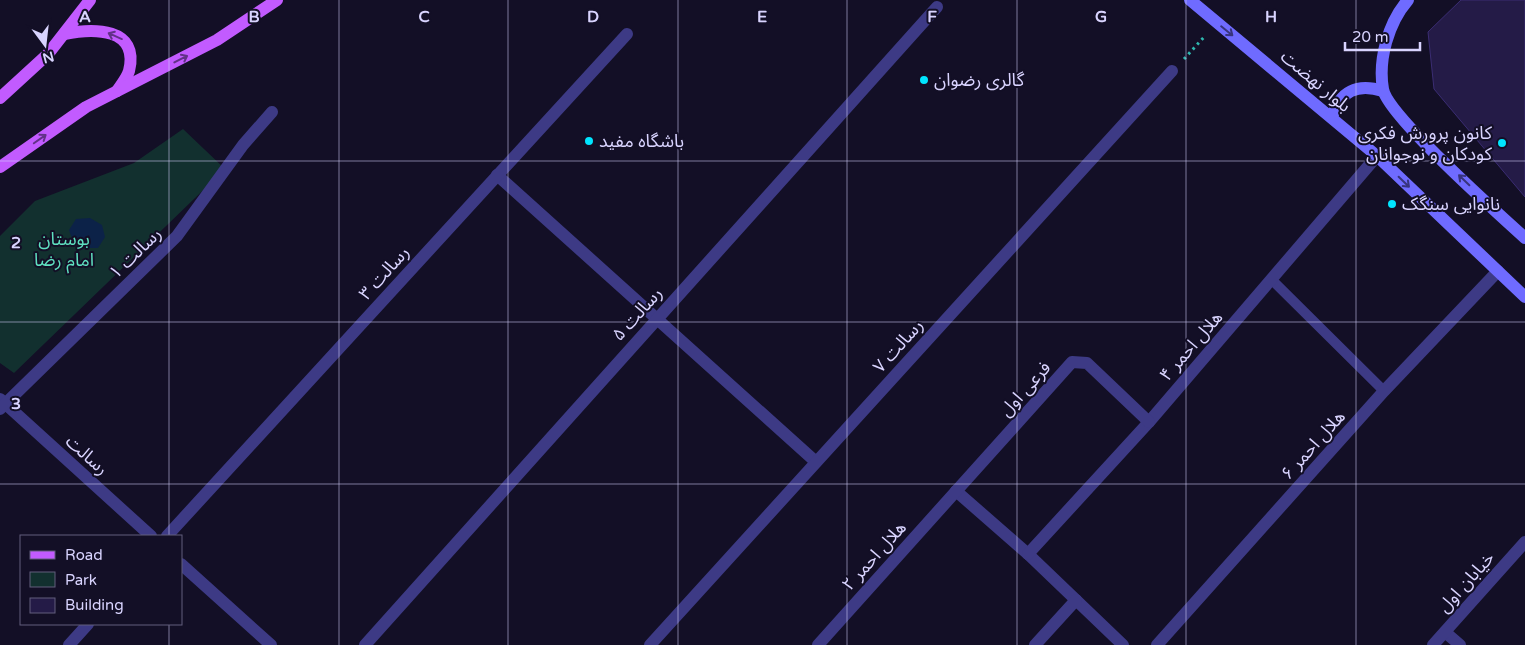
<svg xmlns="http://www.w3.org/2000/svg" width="1525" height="645" viewBox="0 0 1525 645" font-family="'Varela Round','Noto Sans Arabic',sans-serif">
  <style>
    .green { fill: #12302f }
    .water { fill: #0c2248 }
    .building { fill: #241b47; stroke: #3b2d73 }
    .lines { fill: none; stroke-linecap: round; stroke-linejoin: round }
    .path { stroke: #2fb8b0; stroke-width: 3; stroke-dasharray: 2.5 4; stroke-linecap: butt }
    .service { stroke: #3d3a85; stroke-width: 10 }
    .minor { stroke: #3d3a85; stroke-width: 12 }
    .secondary { stroke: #6f6bff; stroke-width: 12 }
    .primary { stroke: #c25bff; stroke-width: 12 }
    .oneway { stroke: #38347d }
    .oneway2 { stroke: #623188 }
    .grid { fill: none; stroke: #d9d4ff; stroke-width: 1; stroke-opacity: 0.55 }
    .poi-dot { fill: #00e5ff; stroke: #130f26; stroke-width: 2 }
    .labels { text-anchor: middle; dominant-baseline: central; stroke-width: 4; stroke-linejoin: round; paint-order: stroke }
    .poi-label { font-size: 18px; fill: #d9d4ff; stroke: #130f26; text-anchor: start }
    .street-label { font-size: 18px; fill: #d9d4ff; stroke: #130f26 }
    .park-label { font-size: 18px; fill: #5fe0c0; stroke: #130f26 }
    .grid-label { font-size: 16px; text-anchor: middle; font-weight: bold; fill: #d9d4ff; stroke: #130f26; stroke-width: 4; stroke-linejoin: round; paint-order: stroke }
  </style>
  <rect width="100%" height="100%" fill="#130f26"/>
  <path class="green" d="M183,129L225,169L14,373L0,363V236L35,201L134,163Z"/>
  <path class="water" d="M90,218L102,225L105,237L98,248C79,248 75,248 69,230L76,219Z"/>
  <path class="building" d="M1461,0H1525V197L1434,89L1428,32Z"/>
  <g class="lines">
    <path class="path" d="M1184,59L1205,36"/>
    <path class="service" d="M1271,279L1384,391"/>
    <g class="minor">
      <path d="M497,175L816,462"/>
      <path d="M0,399L151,536"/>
      <path d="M0,409L177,236L243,145L272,112"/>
      <path d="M956,491L1028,554L1123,645"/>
      <path d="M167,536L627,34"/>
      <path d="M1028,554L1149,422L1377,156"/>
      <path d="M181,564L271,645"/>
      <path d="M1445,632L1460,645"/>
      <path d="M69,645L88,624"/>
      <path d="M365,645L937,7"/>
      <path d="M650,645L1172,71"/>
      <path d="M818,645L1072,362L1087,363L1149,422"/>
      <path d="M1035,645L1076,600"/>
      <path d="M1157,645L1384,391L1498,271"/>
      <path d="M1433,645L1525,542"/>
    </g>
    <g class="secondary">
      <path d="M1190,0L1377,156L1525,297"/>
      <path d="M1408,0C1388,23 1378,60 1383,89C1387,115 1500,215 1525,238"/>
      <path d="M1332,117C1340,91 1357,83 1383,91"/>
    </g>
    <g class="primary">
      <path d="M64,34C93,28 140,27 129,71C127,78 121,85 117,91"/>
      <path d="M0,98L48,54L90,0"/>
      <path d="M0,167L86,107L217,40L277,0"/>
    </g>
  </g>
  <defs><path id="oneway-shaft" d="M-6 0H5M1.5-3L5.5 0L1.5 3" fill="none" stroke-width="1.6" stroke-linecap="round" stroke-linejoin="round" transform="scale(1.25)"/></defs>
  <g class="oneway">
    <use href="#oneway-shaft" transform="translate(1227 31) rotate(39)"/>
    <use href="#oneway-shaft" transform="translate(1464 180) rotate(-136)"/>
    <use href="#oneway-shaft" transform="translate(1404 182) rotate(44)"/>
  </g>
  <g class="oneway2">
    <use href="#oneway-shaft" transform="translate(115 36) rotate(-156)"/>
    <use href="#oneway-shaft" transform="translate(181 59) rotate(-27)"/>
    <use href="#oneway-shaft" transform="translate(40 139) rotate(-35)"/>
  </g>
  <path class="grid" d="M169,0V536M339,0V645M508,0V645M678,0V645M847,0V645M1017,0V645M1186,0V645M1356,0V645M0,161H1525M0,322H1525M0,484H1525M169,624V645"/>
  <g class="poi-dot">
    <circle cx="924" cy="80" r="5"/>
    <circle cx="589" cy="141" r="5"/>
    <circle cx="1502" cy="143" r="5"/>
    <circle cx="1392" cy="204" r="5"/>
  </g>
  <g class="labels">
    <g class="poi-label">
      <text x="934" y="80">گالری رضوان</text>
      <text x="1492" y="133" text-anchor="end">کانون پرورش فکری<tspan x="1492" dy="21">کودکان و نوجوانان</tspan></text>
      <text x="599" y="141">باشگاه مفید</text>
      <text x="1402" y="204">نانوایی سنگک</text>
    </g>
    <g class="street-label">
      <text transform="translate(1316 81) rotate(40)">بلوار نهضت</text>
      <text transform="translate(135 253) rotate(-44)">رسالت ۱</text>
      <text transform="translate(384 273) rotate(-48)">رسالت ۳</text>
      <text transform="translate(637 314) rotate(-48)">رسالت ۵</text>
      <text transform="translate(898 346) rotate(-48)">رسالت ۷</text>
      <text transform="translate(1191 346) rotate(-49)">هلال احمر ۴</text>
      <text transform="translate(1025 389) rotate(-48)">فرعی اول</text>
      <text transform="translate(1313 445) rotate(-48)">هلال احمر ۶</text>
      <text transform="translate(87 455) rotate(42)">رسالت</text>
      <text transform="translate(874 556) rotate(-48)">هلال احمر ۲</text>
      <text transform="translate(1466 582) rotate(-48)">خیابان اول</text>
    </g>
    <g class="park-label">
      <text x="64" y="239">بوستان<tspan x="64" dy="21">امام رضا</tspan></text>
    </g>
  </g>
  <g class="grid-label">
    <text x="85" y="22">A</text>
    <text x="254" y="22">B</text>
    <text x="424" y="22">C</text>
    <text x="593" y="22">D</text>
    <text x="762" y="22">E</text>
    <text x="932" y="22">F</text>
    <text x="1101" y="22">G</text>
    <text x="1271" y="22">H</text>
    <text x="16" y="248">2</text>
    <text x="16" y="409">3</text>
  </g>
  <rect x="20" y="535" width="162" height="90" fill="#130f26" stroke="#625e7d"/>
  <rect x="30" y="551" width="25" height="8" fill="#c25bff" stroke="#625e7d"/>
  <text x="65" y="560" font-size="15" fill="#d9d4ff">Road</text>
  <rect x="30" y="572" width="25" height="15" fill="#12302f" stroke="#625e7d"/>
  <text x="65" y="585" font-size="15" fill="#d9d4ff">Park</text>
  <rect x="30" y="598" width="25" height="15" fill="#241b47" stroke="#625e7d"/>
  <text x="65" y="610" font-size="15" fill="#d9d4ff">Building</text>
  <g transform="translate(45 45) rotate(165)" stroke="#130f26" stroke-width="4" paint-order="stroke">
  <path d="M0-4L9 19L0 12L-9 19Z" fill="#d9d4ff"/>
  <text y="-8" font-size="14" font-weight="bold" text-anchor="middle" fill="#d9d4ff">N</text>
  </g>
  <path d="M1345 42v8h75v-8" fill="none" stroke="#d9d4ff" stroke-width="2.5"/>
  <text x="1352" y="42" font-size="15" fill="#d9d4ff" stroke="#130f26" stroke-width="4" paint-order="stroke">20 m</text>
</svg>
